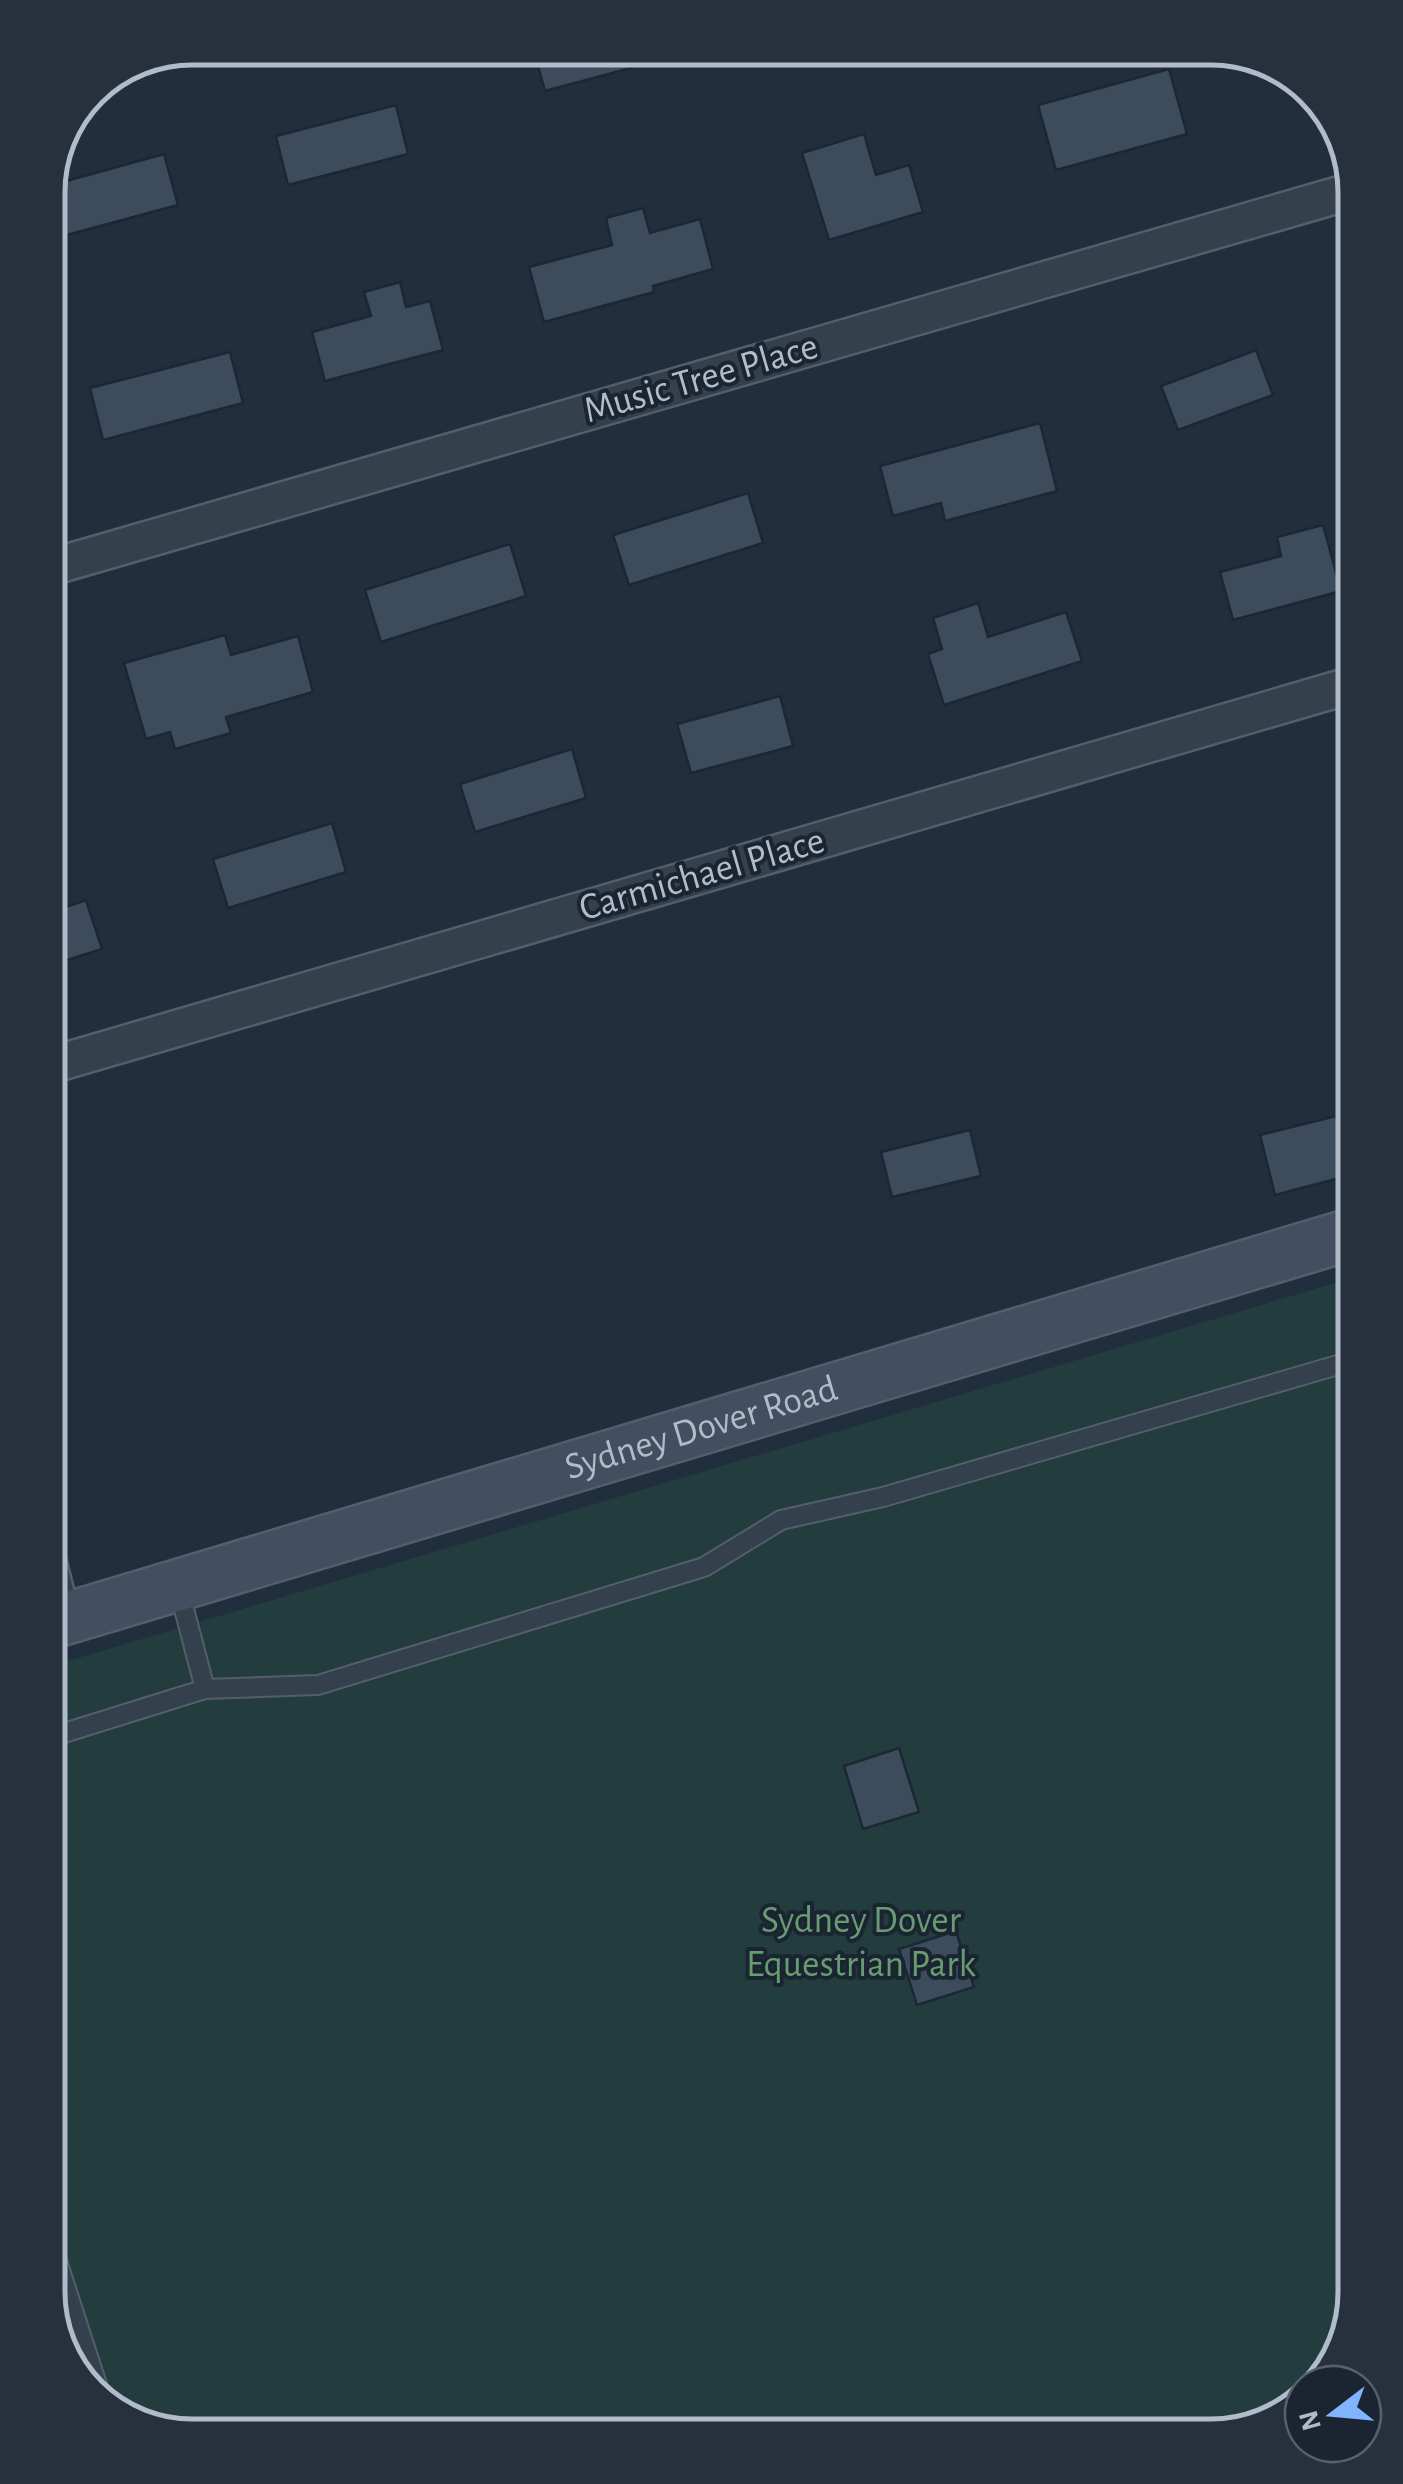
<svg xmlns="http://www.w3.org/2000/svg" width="1403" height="2484" viewBox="0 0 1403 2484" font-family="'Alegreya Sans',sans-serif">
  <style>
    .green { fill: #233c3e }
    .building { fill: #3d4c5d; stroke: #1d2734; stroke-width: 2.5 }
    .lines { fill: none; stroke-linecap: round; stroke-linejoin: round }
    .lane-casing { stroke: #545e6b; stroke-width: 22 }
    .street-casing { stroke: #545e6b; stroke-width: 40 }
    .secondary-casing { stroke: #545e6b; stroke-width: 55 }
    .lane { stroke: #35404d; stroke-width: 18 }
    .street { stroke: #35404d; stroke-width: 35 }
    .secondary { stroke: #434f60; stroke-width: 50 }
    .labels { text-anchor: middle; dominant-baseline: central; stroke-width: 8; stroke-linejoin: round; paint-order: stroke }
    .street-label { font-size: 38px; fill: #b1bbc9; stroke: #1b2532 }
    .park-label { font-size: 38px; fill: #679b72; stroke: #1b2532 }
    .rim { fill: none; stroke: #b1bbc9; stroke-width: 5 }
  </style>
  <rect width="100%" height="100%" fill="#212e3d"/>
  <path class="green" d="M1355,1277V2292L1331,2372L1317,2384H1303V2397L1274,2422L1211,2436H183L111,2412L62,2355L48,2292V1667Z"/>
  <g class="building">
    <path d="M533,48H626L631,68L545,91Z"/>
    <path d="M1281,68L1292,72L1308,91L1290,97Z"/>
    <path d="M1169,69L1187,134L1056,170L1038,105Z"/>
    <path d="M396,105L408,154L288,185L276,136Z"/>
    <path d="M864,134L876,175L909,165L923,212L829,240L802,153Z"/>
    <path d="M164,154L178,205L48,240V186Z"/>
    <path d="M643,208L650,233L700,219L713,269L653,286L654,292L544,322L529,267L612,245L606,218Z"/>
    <path d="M400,282L406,307L430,301L443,350L325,381L312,332L371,316L364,292Z"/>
    <path d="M1256,350L1273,395L1178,430L1161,386Z"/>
    <path d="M230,352L243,403L103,440L90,388Z"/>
    <path d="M1040,423L1057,491L945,521L941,503L893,516L880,466Z"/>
    <path d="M748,493L763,543L629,585L613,535Z"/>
    <path d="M1323,525L1341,591L1233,620L1220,572L1281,556L1277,537Z"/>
    <path d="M510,544L526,596L381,642L365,590Z"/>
    <path d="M978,603L988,637L1066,612L1082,661L944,705L928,654L942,649L933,618Z"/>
    <path d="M225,635L231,655L298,636L313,692L226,717L231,733L175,749L170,732L146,739L124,663Z"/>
    <path d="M780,696L793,746L691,773L677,724Z"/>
    <path d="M572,749L586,798L475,832L460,784Z"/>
    <path d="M332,823L346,872L228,908L213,859Z"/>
    <path d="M86,900L102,949L48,966V913Z"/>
    <path d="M1336,1116L1351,1175L1275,1195L1260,1135Z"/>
    <path d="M970,1130L981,1176L892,1197L881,1152Z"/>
    <path d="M899,1748L919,1812L863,1829L844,1766Z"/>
    <path d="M956,1931L974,1987L917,2005L899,1949Z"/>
  </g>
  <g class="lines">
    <defs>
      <g id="lane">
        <path d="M205,1689L318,1685L704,1567L781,1520L883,1497L1355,1360"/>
        <path d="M48,1738L205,1689L178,1586"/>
        <path d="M48,2246L57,2261L102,2400"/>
      </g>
      <g id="street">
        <path d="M48,568L1355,190"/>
        <path d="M48,1066L1355,684"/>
        <path d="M48,1562L63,1620"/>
      </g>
      <g id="secondary">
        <path id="s1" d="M48,1624L1355,1233"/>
      </g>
    </defs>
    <use href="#lane" class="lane-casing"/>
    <use href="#street" class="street-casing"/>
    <use href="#secondary" class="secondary-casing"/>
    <use href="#lane" class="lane"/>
    <use href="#street" class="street"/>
    <use href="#secondary" class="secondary"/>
  </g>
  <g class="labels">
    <g class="street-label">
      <text transform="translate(701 379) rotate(-16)">Music Tree Place</text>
      <text transform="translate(702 875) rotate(-16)">Carmichael Place</text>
      <text stroke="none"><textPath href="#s1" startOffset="682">Sydney Dover Road</textPath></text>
    </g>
    <g class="park-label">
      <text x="861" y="1921">Sydney Dover<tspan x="861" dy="44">Equestrian Park</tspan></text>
    </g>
  </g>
  <path d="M0 0H1403V2484H0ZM192 65H1211A127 127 0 0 1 1338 192V2292A127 127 0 0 1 1211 2419H192A127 127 0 0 1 65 2292V192A127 127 0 0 1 192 65Z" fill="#27313e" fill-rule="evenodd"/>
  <path class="rim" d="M192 65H1211A127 127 0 0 1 1338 192V2292A127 127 0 0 1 1211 2419H192A127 127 0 0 1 65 2292V192A127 127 0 0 1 192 65Z"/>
  <g transform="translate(1333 2414) rotate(254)"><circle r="48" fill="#1b2532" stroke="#57616e" stroke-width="2.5"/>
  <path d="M0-8L18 38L0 25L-18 38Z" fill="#81b3fe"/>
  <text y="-15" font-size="28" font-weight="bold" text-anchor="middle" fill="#b1bbc9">N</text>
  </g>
</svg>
